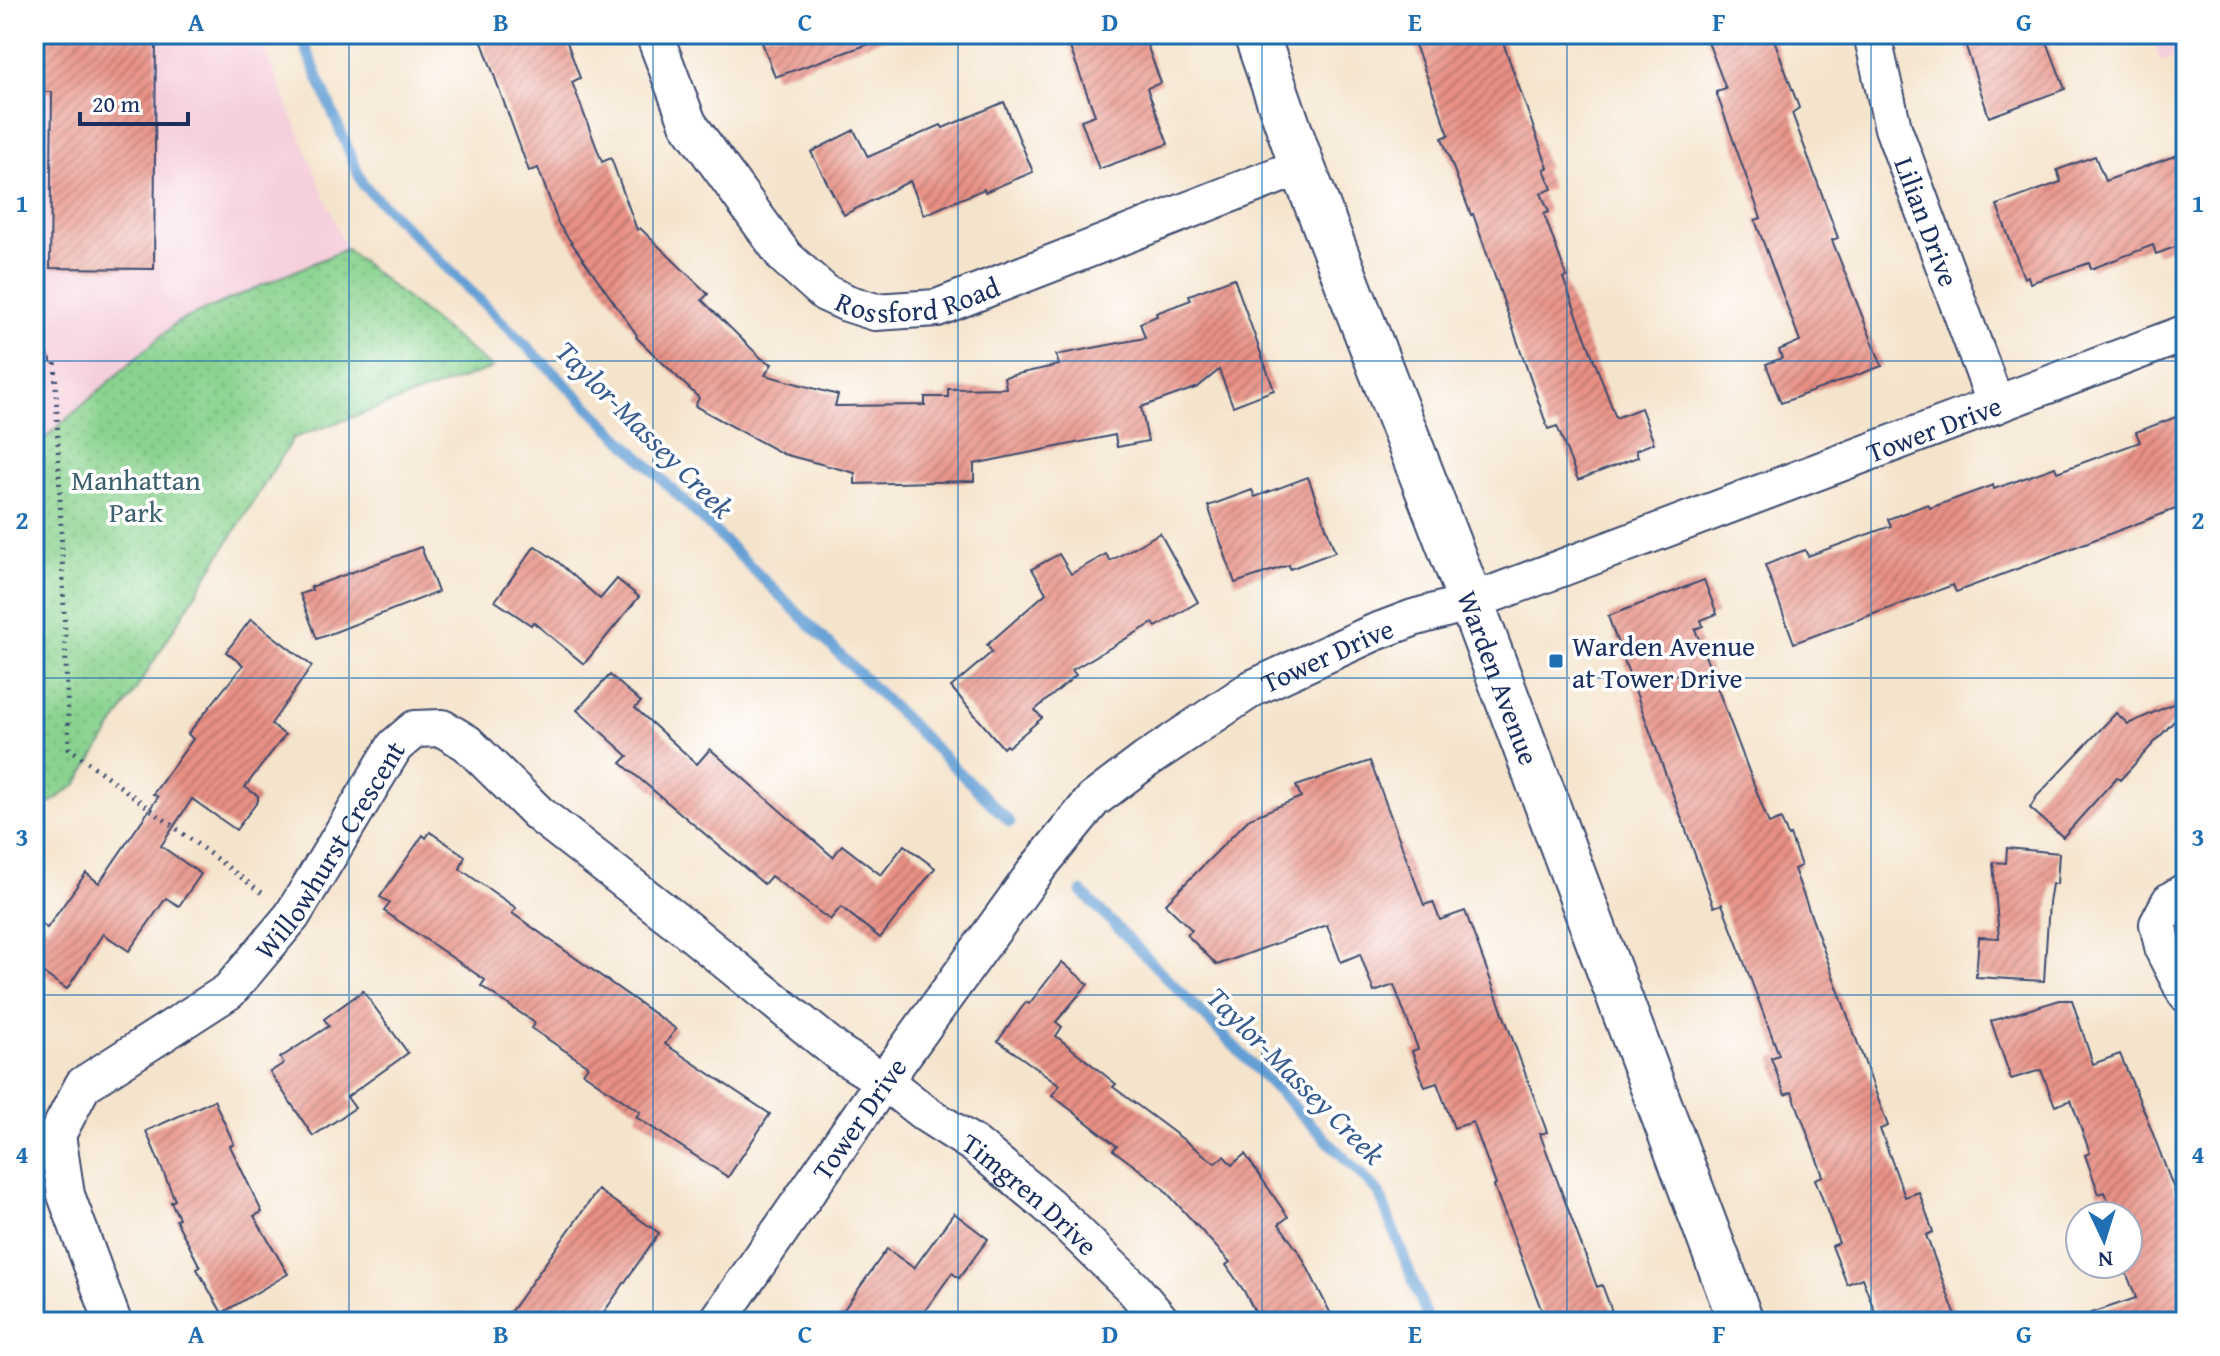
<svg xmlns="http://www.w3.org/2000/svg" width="2220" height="1356" viewBox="0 0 2220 1356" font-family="'Gentium Book Plus',serif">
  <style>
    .built { fill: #f5cfdb }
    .park { fill: url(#park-dots); stroke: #528176; stroke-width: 2 }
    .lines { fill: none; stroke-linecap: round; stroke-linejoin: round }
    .stream { stroke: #649fd4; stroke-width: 11 }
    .building { fill: url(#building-hatch) }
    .street-casing { stroke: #3c4a6e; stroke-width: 40 }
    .secondary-casing { stroke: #3c4a6e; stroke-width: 48 }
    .path { stroke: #3c4a6e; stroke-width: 5; stroke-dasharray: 2 6; stroke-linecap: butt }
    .street { stroke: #fff; stroke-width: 36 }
    .secondary { stroke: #fff; stroke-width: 44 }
    .grid { fill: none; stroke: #1f6fb2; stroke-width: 2; stroke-opacity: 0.55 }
    .poi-dot { fill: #1f6fb2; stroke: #fff; stroke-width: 3 }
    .labels { text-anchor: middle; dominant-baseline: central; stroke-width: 7; stroke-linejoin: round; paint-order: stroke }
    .street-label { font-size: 28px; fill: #1b2f5e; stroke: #fff }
    .park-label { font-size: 28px; fill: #3c606d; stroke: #fff }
    .poi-label { font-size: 28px; fill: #1b2f5e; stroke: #fff; text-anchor: start }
    .water-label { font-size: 30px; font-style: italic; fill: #385c8d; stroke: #fff }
    .neatline { fill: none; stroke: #1f6fb2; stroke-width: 3 }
    .grid-label { font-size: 26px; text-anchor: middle; font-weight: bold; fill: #1f6fb2 }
  </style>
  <defs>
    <pattern id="park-dots" width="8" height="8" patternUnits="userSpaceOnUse" patternTransform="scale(2)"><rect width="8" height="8" fill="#8ad38f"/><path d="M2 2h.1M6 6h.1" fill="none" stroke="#76b57e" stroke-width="1.8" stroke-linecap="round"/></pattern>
    <pattern id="building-hatch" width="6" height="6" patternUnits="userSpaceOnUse" patternTransform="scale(2)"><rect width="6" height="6" fill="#e89084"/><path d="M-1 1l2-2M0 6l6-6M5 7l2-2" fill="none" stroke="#bb766f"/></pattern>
  </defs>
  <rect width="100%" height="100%" fill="#fff"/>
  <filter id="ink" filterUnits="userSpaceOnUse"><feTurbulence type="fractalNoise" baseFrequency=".0125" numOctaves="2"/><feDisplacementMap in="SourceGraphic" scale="16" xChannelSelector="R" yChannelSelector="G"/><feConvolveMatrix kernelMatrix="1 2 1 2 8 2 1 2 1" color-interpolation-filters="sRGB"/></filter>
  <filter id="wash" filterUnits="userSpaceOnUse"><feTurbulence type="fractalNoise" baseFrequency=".006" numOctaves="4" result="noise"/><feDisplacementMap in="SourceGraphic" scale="32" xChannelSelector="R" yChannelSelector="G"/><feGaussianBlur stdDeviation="1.8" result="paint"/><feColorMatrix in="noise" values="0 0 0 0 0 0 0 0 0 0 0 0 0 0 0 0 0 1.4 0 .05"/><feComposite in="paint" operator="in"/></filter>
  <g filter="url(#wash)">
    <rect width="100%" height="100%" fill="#f5e4cc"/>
    <g class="built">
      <path d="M34,34H259L346,249L177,322L44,439L34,414Z"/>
      <path d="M2151,34H2186V53L2161,62Z"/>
    </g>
    <path class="park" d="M346,249L492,368L293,438L77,784L34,814V414L44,439L177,322Z"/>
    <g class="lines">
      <g class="stream">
        <path d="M300,34L363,185L1010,822"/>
        <path d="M1082,892L1379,1193L1429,1322"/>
      </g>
    </g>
    <g id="blocks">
      <g class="building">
        <path d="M34,34H156L154,269L50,268L52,92H35Z"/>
        <path d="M479,34H564L580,78L572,82L602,162L611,158L637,230L640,228L708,294L702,300L762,359L772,364L765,375L838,395L835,406L925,405V397H948V389L1006,388L1004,377L1059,365L1056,355L1145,338L1140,323L1157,316L1156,313L1191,300L1189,295L1234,278L1274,390L1233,406L1219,370L1198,387L1141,407L1148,441L1117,447L1115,435L974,464V481L855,484V473L783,454L695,406L699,398L636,337L637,335L559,225L538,168L529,171Z"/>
        <path d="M759,34H885L886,38L775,77Z"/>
        <path d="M1065,34H1143L1161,83L1147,88L1168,144L1099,169L1081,120L1095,115Z"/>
        <path d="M1411,34H1500L1548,168L1544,169L1552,189L1541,193L1549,212L1544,214L1567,277L1563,278L1616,418L1641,408L1654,443L1636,450L1638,457L1578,480L1557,426L1548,429L1473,214L1471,215L1442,138L1449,135Z"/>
        <path d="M1705,34H1772L1799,108L1792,113L1838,238L1832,240L1882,366L1781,403L1766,364L1782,358L1779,350L1800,341L1755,220L1761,218L1716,92L1726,89Z"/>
        <path d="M1962,34H2044L2065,89L1989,117Z"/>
        <path d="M1004,102L1033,172L985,192L984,189L924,215L910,181L844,215L811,152L854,130L868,157L941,125L943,128Z"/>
        <path d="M2186,152V243L2156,254L2153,245L2091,269L2089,263L2030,283L2028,276L2024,278L1997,205L2061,182L2057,170L2095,156L2105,181Z"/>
        <path d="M2176,417L2186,444V505L1956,592L1953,585L1794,643L1765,565L1805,550L1808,556L1891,526L1888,519L1928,504L1930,508L1993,485L1994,489L2055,467L2057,472L2140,442L2136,432Z"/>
        <path d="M1308,477L1335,552L1290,569L1289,565L1235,583L1208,506L1252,490L1255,497Z"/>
        <path d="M1160,533L1198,602L1156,627L1153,623L1072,670L1076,675L1035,710L1042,718L1008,747L1006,745L1003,748L951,687L992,652L987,645L1046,593L1032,569L1059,554L1071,574L1106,554L1110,561Z"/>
        <path d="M535,546L558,562L600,599L617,579L639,597L584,664L533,622L531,625L495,601Z"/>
        <path d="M421,547L438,592L317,639L300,594L312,590L311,587Z"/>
        <path d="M1704,580L1717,614L1701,620L1703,626L1695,629L1769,824L1781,819L1788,836L1790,835L1801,866L1794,869L1888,1126L1880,1129L1905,1197L1919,1192L1933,1232L1926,1235L1958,1322H1879L1862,1278L1847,1284L1832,1246L1839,1243L1815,1179L1823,1176L1792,1092L1785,1095L1771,1058L1779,1055L1755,991L1722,904L1714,907L1608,616Z"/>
        <path d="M251,619L312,666L271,724L285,735L245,787L258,796V801L236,830L192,799L161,846L201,874L179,906L166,898L129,951L103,934L67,989L34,967V919L47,928L86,873L99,883L158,797L153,794L193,739L188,734L243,665L226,652Z"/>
        <path d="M610,675L641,702L635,708L697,764L710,749L833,857L842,845L881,875L904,845L935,868L880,938L841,907L830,920L771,876L764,884L621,763L628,756L577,710Z"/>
        <path d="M2186,698V708L2120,780L2117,777L2063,837L2030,808L2037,796L2116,713L2128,724Z"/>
        <path d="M1370,761L1424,905L1433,902L1440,920L1465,911L1547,1132L1540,1134L1597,1287L1602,1285L1616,1322H1546L1494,1186L1496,1185L1473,1122L1454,1128L1437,1083L1425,1087L1412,1051L1418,1049L1394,985L1374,992L1360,954L1341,962L1327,925L1217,965L1187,935L1192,930L1165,904L1250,818L1301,797L1296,786Z"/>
        <path d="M430,832L465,856L460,869L516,908L512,913L676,1029L665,1044L770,1114L728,1177L636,1117L640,1112L583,1073L588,1066L531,1028L535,1023L481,986L485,980L384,911L390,903L380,897L423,835L426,838Z"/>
        <path d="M2007,848L2059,853L2057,884H2052L2049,903L2044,981L1976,977L1979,937L1999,938L1993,862L2006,863Z"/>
        <path d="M1062,962L1088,984L1056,1022L1062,1027L1056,1036L1116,1084L1113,1087L1215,1163L1224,1156L1232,1165L1245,1154L1288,1217L1279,1224L1302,1257L1335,1322H1260L1244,1291L1226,1265L1230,1262L1160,1185L1113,1150L1117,1146L1052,1095L1060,1085L998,1041L1026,1002L1029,1004Z"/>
        <path d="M363,991L408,1053L347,1097L355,1108L313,1136L270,1072L284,1063L280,1058L329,1026L324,1019Z"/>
        <path d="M2060,1000H2072L2093,1064L2120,1054L2145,1113L2186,1221V1322H2081L2080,1317L2136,1298L2123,1264H2128V1216H2114L2105,1192L2099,1194L2085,1155L2090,1153L2071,1100L2055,1106L2041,1070L2011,1079L1991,1021Z"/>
        <path d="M214,1100L234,1144L230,1146L262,1212L254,1216L288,1274L222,1313L197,1269L200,1267L176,1220L179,1218L171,1202L175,1200L146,1131Z"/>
        <path d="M598,1190L659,1233L597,1322H503Z"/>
        <path d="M954,1213L988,1239L959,1278L952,1273L917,1322H835L887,1249L914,1268Z"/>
      </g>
    </g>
  </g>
  <g filter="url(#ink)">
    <use href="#blocks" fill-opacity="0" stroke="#3c4a6e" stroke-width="2"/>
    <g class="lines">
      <defs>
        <g id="street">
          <path id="s1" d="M654,34L688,123L785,257L825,293L847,303L875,312L937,308L1302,166"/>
          <path id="s2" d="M1872,34L1893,128L1996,405"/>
          <path d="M2186,891L2170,901L2158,924L2164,951L2186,994"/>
          <path id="s3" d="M113,1322L66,1195L57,1135L83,1085L229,991L292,916L395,746L415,729L442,728L467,743L539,814L689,931L840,1054L884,1081L926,1114L975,1145L1048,1205L1133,1288L1162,1322"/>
          <path id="s4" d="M717,1322L884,1081L1040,865L1093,800L1146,760L1253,688L1373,633L1413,618L1471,602L2186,333"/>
        </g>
        <g id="secondary">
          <path id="s5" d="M1256,34L1302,166L1471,602L1741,1322"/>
        </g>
      </defs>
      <use href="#street" class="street-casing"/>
      <use href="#secondary" class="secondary-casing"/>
      <g class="path">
        <path d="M34,326L49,360"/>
        <path d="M34,361L55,360L69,748L266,896"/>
      </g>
      <use href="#street" class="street"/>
      <use href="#secondary" class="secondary"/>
    </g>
  </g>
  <path class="grid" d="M349,34V1322M653,34V1322M958,34V1322M1262,34V1322M1567,34V1322M1871,34V1322M34,361H2186M34,678H2186M34,995H2186"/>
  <rect class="poi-dot" x="1548" y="653" width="16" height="16" rx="4"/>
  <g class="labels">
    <g class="street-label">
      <text stroke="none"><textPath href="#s2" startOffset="196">Lilian Drive</textPath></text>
      <text stroke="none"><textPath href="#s1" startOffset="412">Rossford Road</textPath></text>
      <text stroke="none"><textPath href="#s4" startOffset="1568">Tower Drive</textPath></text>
      <text stroke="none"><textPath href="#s4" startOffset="920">Tower Drive</textPath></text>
      <text stroke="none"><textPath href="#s5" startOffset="688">Warden Avenue</textPath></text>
      <text stroke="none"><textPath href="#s3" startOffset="600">Willowhurst Crescent</textPath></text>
      <text stroke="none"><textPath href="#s4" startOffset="248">Tower Drive</textPath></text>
      <text stroke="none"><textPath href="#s3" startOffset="1528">Timgren Drive</textPath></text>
    </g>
    <g class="park-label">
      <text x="136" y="479">Manhattan<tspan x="136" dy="32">Park</tspan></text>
    </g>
    <g class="poi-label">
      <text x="1572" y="645">Warden Avenue<tspan x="1572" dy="32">at Tower Drive</tspan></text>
    </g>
    <g class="water-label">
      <text transform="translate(645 429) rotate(45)">Taylor-Massey Creek</text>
      <text transform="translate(1296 1075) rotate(45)">Taylor-Massey Creek</text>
    </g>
  </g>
  <rect width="2220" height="1356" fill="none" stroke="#fff" stroke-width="88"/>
  <g transform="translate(2104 1240) rotate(176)"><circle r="38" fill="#ffffff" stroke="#a4acbf" stroke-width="2"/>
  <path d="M0-6L14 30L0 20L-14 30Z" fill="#1f6fb2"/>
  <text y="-12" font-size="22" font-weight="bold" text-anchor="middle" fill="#1b2f5e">N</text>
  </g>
  <path d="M80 112v12h108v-12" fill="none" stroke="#1b2f5e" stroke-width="4"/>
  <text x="92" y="112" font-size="24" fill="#1b2f5e" stroke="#ffffff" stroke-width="6" paint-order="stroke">20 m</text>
  <rect x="44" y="44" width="2132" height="1268" class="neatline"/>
  <g class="grid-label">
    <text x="196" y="31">A</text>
    <text x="501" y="31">B</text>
    <text x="805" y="31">C</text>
    <text x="1110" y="31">D</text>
    <text x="1415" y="31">E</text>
    <text x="1719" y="31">F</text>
    <text x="2024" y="31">G</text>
    <text x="22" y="212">1</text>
    <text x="2198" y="212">1</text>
    <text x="22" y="529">2</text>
    <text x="2198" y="529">2</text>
    <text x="22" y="846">3</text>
    <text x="2198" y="846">3</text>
    <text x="22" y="1163">4</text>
    <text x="2198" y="1163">4</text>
    <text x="196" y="1343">A</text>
    <text x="501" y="1343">B</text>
    <text x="805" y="1343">C</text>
    <text x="1110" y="1343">D</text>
    <text x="1415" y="1343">E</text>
    <text x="1719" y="1343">F</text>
    <text x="2024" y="1343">G</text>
  </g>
</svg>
